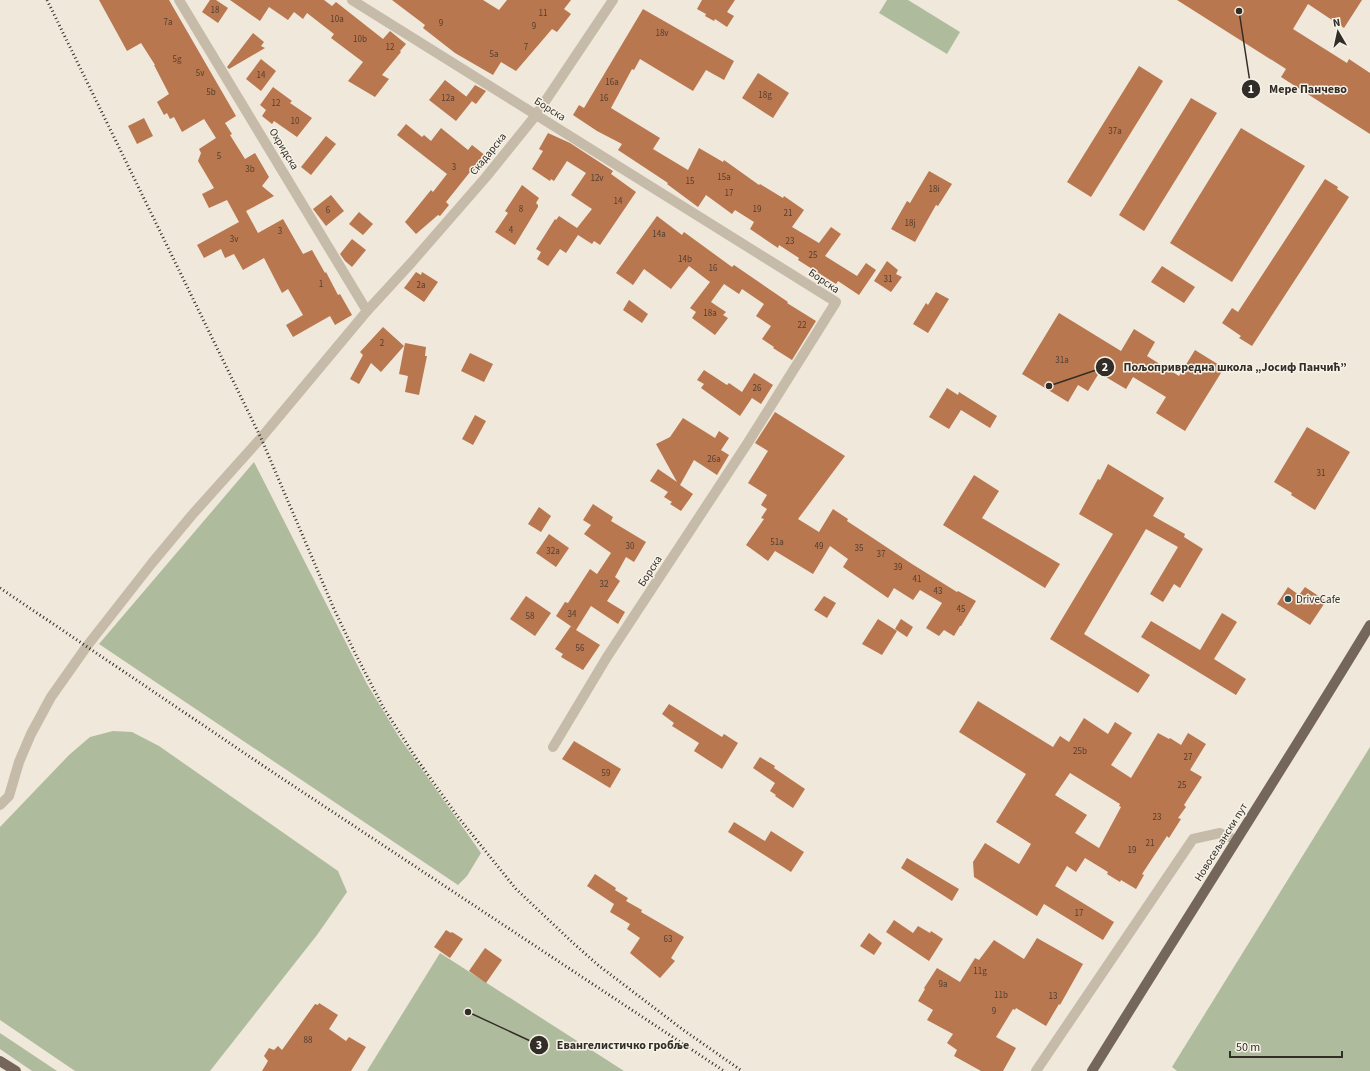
<svg xmlns="http://www.w3.org/2000/svg" width="1370" height="1071" viewBox="0 0 1370 1071" font-family="'Source Sans 3',sans-serif">
  <style>
    .green { fill: #aebc9d }
    .building { fill: #b9774f; fill-rule: evenodd }
    .lines { fill: none; stroke-linecap: round; stroke-linejoin: round }
    .minor { stroke: #c6baa9; stroke-width: 10 }
    .major { stroke: #74665a; stroke-width: 10 }
    .rail { stroke: #332d28; stroke-width: 3; stroke-dasharray: 1 3; stroke-linecap: butt }
    .poi-dot { fill: #224750; stroke: #f7f2e7; stroke-width: 1.5 }
    .labels { text-anchor: middle; dominant-baseline: central; stroke-width: 3; stroke-linejoin: round; paint-order: stroke }
    .number-label { font-size: 9px; fill: #544032 }
    .street-label { font-size: 11px; fill: #332d28; stroke: #f7f2e7 }
    .poi-label { font-size: 11px; fill: #332d28; stroke: #f7f2e7; text-anchor: start }
    .leader { fill: none; stroke: #332d28; stroke-width: 1.5 }
    .callout-dot { fill: #332d28; stroke: #f7f2e7; stroke-width: 1.5 }
    .mark-label { font-size: 12px; text-anchor: middle; font-weight: bold; fill: #fff }
    .callout-label { font-size: 12px; text-anchor: middle; font-weight: bold; fill: #332d28; stroke: #f7f2e7; stroke-width: 3; stroke-linejoin: round; paint-order: stroke }
  </style>
  <rect width="100%" height="100%" fill="#efe8db"/>
  <g class="green">
    <path d="M887,0H908L960,32L947,54L879,13Z"/>
    <path d="M254,462L367,684L399,737L481,853L467,876L458,885L99,644Z"/>
    <path d="M113,731L132,732L159,746L338,871L347,892L317,935L210,1071H75L0,1020V827L69,755L90,737Z"/>
    <path d="M1370,747V1071H1177L1172,1067Z"/>
    <path d="M440,953L624,1071H367Z"/>
    <path d="M0,1033L57,1071H32L0,1049Z"/>
  </g>
  <g class="building">
    <path d="M99,0H169L236,116L225,123L232,134L230,135L245,159L255,153L269,177L262,186L274,196L246,211L258,233L283,219L303,254L312,250L325,273L326,272L338,295L340,294L352,315L335,325L330,316L293,337L286,325L303,315L288,289L282,293L264,258L243,270L234,254L225,258L221,249L204,258L197,245L239,222L227,200L209,208L202,194L214,188L198,161L201,153L199,149L216,138L204,119L182,132L174,117L170,119L167,113L164,115L157,102L169,94L154,65H155L141,43L127,51Z"/>
    <path d="M210,0H216L228,8L218,23L202,12Z"/>
    <path d="M230,0H324L332,6L336,2L383,39L390,31L406,44L400,51L401,52L382,75L389,79L375,97L348,81L363,62L331,38L334,34L307,13L303,19L294,12L288,20L269,7L260,21Z"/>
    <path d="M392,0H483L499,10L507,0H571L564,9L571,14L557,32L552,29L516,71L501,62L493,75L455,53L423,28L425,25Z"/>
    <path d="M702,0H735L727,12L734,16L727,27L715,19L714,21L705,16L706,14L697,9Z"/>
    <path d="M1177,0H1362L1344,28L1308,4L1293,29L1347,63L1349,59L1370,73V134L1281,77L1286,69Z"/>
    <path d="M643,9L734,61L724,80L706,70L693,91L640,59L634,70L632,69L611,108L660,138L653,149L688,170L699,148L723,162L724,160L759,185L760,184L783,198L784,196L804,210L792,227L819,243L831,227L841,234L825,256L857,276L866,263L876,270L859,295L838,281L836,284L798,260L799,258L779,245L778,248L750,229L754,222L735,210L732,214L706,195L698,207L667,184L668,183L618,150L622,144L597,131L573,115L579,105L584,108Z"/>
    <path d="M253,33L264,42L261,46L265,48L229,69L227,67Z"/>
    <path d="M261,59L276,71L261,91L246,79Z"/>
    <path d="M1139,66L1163,81L1091,197L1067,182Z"/>
    <path d="M758,73L789,93L773,118L742,98Z"/>
    <path d="M445,80L472,101L456,121L429,100Z"/>
    <path d="M475,85L486,91L476,104L466,97Z"/>
    <path d="M273,87L292,101L290,103L312,118L297,137L274,121L272,124L262,116L266,110L260,105Z"/>
    <path d="M1191,98L1217,113L1144,231L1119,215Z"/>
    <path d="M144,118L153,136L137,144L128,126Z"/>
    <path d="M406,124L422,137L424,135L431,141L441,128L468,150L472,145L486,156L472,173L470,172L446,202L449,205L440,216L438,215L416,234L405,222L431,190L433,192L447,174L397,135Z"/>
    <path d="M1241,128L1305,166L1232,282L1170,243Z"/>
    <path d="M548,133L570,143L613,171L611,174L636,192L600,245L594,241L592,244L578,235L566,253L560,249L548,266L537,259L541,252L536,249L555,219L556,220L559,216L577,228L592,209L571,195L586,173L567,161L554,181L551,179L550,181L532,169L543,151L539,149Z"/>
    <path d="M326,136L336,144L311,175L301,167Z"/>
    <path d="M929,171L952,184L938,206L936,205L915,242L891,229L907,201L910,203Z"/>
    <path d="M1325,179L1338,187L1337,189L1349,197L1252,346L1239,338L1241,336L1222,323L1232,308L1238,312Z"/>
    <path d="M522,185L539,198L536,203L538,205V207L515,245L495,232L508,213L505,211Z"/>
    <path d="M331,195L344,211L326,226L313,209Z"/>
    <path d="M359,212L373,224L363,235L349,224Z"/>
    <path d="M657,216L682,235L684,232L732,267L734,265L788,302L787,303L816,321L792,360L773,348L774,347L762,339L771,326L756,316L764,304L742,289L739,294L724,284L711,302L726,312L723,315L728,318L715,335L692,318L696,312L690,308L710,282L689,266L671,289L644,269L633,285L616,273Z"/>
    <path d="M352,239L366,250L352,267L345,261L340,254Z"/>
    <path d="M887,261L898,270L896,274L902,277L891,292L874,281Z"/>
    <path d="M1162,266L1195,287L1184,303L1151,282Z"/>
    <path d="M416,272L421,275L422,272L438,282L424,302L404,288Z"/>
    <path d="M936,292L949,299L928,333L913,324L926,303L928,305Z"/>
    <path d="M629,300L648,314L642,323L623,310Z"/>
    <path d="M1059,313L1121,351L1134,329L1155,342L1147,356L1179,376L1195,350L1224,368L1185,431L1156,413L1166,397L1133,377L1126,389L1099,373L1088,391L1078,385L1068,402L1022,374Z"/>
    <path d="M383,327L404,346L381,372L371,363L359,384L350,379L363,355L360,352Z"/>
    <path d="M405,343L426,347L425,356H427L419,395L405,392L408,376L399,374Z"/>
    <path d="M470,353L493,364L484,382L461,371Z"/>
    <path d="M704,370L727,385L729,383L742,392L754,373L773,385L761,404L752,398L740,416L701,388L704,384L697,380Z"/>
    <path d="M947,388L958,395L959,392L997,416L990,428L961,410L949,429L929,417Z"/>
    <path d="M775,412L845,456L798,519L819,532L833,509L848,519L847,521L912,564L957,592L958,591L976,601L961,626H960L954,636L944,630L939,636L926,628L942,603L920,590L913,600L894,588L888,598L843,567L848,559L830,546L813,574L775,551L768,561L746,545L764,519L761,518L767,509L761,505L767,495L748,483L768,451L755,443Z"/>
    <path d="M475,415L486,421L473,445L462,439Z"/>
    <path d="M683,418L715,438L719,431L729,438L721,450L729,455L717,475L694,460L680,485L693,494L681,511L670,504L672,502L664,497L668,492L650,481L658,469L677,482L656,444L670,437Z"/>
    <path d="M1307,427L1350,452L1315,510L1291,495L1292,493L1274,482Z"/>
    <path d="M1108,464L1164,498L1153,516L1185,534L1184,537L1203,549L1180,588L1174,584L1163,602L1150,594L1178,547L1146,529L1084,634L1150,675L1138,693L1050,639L1113,534L1079,514L1098,479L1100,480Z"/>
    <path d="M974,475L999,491L982,518L1060,564L1045,588L943,525Z"/>
    <path d="M593,504L613,517L611,521L646,542L634,562L626,557L615,577L620,581L607,601L625,612L618,624L591,606L576,630L600,645L583,670L561,657L563,654L555,649L571,626L575,629L556,616L565,602L568,603L590,569L597,574L611,553L584,534L591,525L583,520Z"/>
    <path d="M539,507L551,516L541,532L528,524Z"/>
    <path d="M549,534L569,548L556,567L536,553Z"/>
    <path d="M1288,587L1299,595L1305,587L1326,601L1310,625L1277,604Z"/>
    <path d="M526,596L551,613L535,636L510,619Z"/>
    <path d="M824,596L836,603L827,618L814,610Z"/>
    <path d="M1222,613L1237,622L1214,659L1246,679L1236,695L1141,637L1151,621L1200,650Z"/>
    <path d="M878,619L897,631L882,655L862,644Z"/>
    <path d="M901,619L913,627L907,637L895,629Z"/>
    <path d="M978,701L1053,747L1060,736L1069,742L1084,718L1108,734L1115,722L1132,733L1111,765L1131,778L1158,733L1169,739L1170,738L1181,745L1188,733L1206,744L1190,770L1202,777L1184,805L1186,807L1178,818L1181,819L1169,838L1167,836L1142,874L1144,875L1136,889L1121,880L1120,882L1107,874L1108,872L1085,858L1076,872L1067,866L1055,886L1114,922L1103,940L1044,904L1037,916L974,877L973,862L985,843L1019,864L1031,844L996,822L1026,774L959,732ZM1070,773L1120,804L1119,806L1121,807L1099,848L1075,833L1087,815L1055,795Z"/>
    <path d="M669,704L722,737L724,734L738,743L722,769L694,751L699,743L672,726L674,723L662,714Z"/>
    <path d="M574,741L621,769L610,788L562,759Z"/>
    <path d="M760,757L775,766L774,768L805,789L793,808L775,796L776,795L770,791L775,783L753,768Z"/>
    <path d="M734,822L765,841L771,831L804,852L791,872L728,832Z"/>
    <path d="M907,858L959,889L952,901L901,868Z"/>
    <path d="M595,874L616,888L615,890L628,898L626,901L642,910L641,912L684,937L671,958L675,961L660,978L630,953L640,938L627,929L630,924L610,912L614,904L587,886Z"/>
    <path d="M894,920L913,933L918,926L930,933L931,931L943,939L929,961L886,932Z"/>
    <path d="M446,930L451,933L452,932L463,939L450,958L434,947Z"/>
    <path d="M869,933L882,943L874,955L860,946Z"/>
    <path d="M1037,938L1083,964L1060,1005L1059,1004L1046,1026L1016,1008L1015,1010L1013,1009L996,1037L1016,1048L1003,1071H981L954,1056L957,1050L947,1043L953,1034L927,1020L933,1010L918,1001L925,989L924,988L937,968L960,982L975,958L979,960L994,940L1024,959Z"/>
    <path d="M485,948L502,960L486,983L469,971Z"/>
    <path d="M319,1003L338,1015L329,1029L346,1041L349,1037L366,1047L351,1071H262L268,1061L264,1056L269,1048L274,1050L278,1046L282,1050L315,1004L318,1005Z"/>
  </g>
  <g class="lines">
    <g class="minor">
      <path d="M179,0L367,311"/>
      <path d="M352,0L836,302L747,444L607,657L553,747"/>
      <path d="M0,805L9,796L19,762L31,734L51,697L87,646L152,563L192,515L261,438L367,311L412,262L486,177L536,115L613,0"/>
      <path d="M1036,1071L1193,839L1220,833L1236,840"/>
    </g>
    <g class="major">
      <path d="M0,1061L16,1071"/>
      <path d="M1092,1071C1184,922 1279,775 1370,625"/>
    </g>
    <g class="rail">
      <path d="M47,0L261,438L334,609L355,653L383,707L416,758L458,817L516,889L572,942L598,965L682,1029L742,1071"/>
      <path d="M0,588L271,771L724,1071"/>
    </g>
  </g>
  <circle class="poi-dot" cx="1288" cy="599" r="4"/>
  <g class="labels">
    <g class="number-label">
      <text x="215" y="10">18</text>
      <text x="543" y="13">11</text>
      <text x="337" y="19">10a</text>
      <text x="168" y="22">7a</text>
      <text x="441" y="23">9</text>
      <text x="534" y="26">9</text>
      <text x="662" y="33">18v</text>
      <text x="360" y="39">10b</text>
      <text x="390" y="47">12</text>
      <text x="526" y="47">7</text>
      <text x="494" y="54">5a</text>
      <text x="177" y="59">5g</text>
      <text x="200" y="73">5v</text>
      <text x="261" y="75">14</text>
      <text x="612" y="82">16a</text>
      <text x="211" y="92">5b</text>
      <text x="765" y="95">18g</text>
      <text x="448" y="98">12a</text>
      <text x="604" y="98">16</text>
      <text x="276" y="103">12</text>
      <text x="295" y="121">10</text>
      <text x="1115" y="131">37a</text>
      <text x="219" y="156">5</text>
      <text x="454" y="167">3</text>
      <text x="250" y="169">3b</text>
      <text x="724" y="177">15a</text>
      <text x="597" y="178">12v</text>
      <text x="690" y="181">15</text>
      <text x="934" y="189">18i</text>
      <text x="729" y="193">17</text>
      <text x="618" y="201">14</text>
      <text x="521" y="209">8</text>
      <text x="757" y="209">19</text>
      <text x="328" y="210">6</text>
      <text x="788" y="213">21</text>
      <text x="910" y="223">18j</text>
      <text x="511" y="230">4</text>
      <text x="280" y="231">3</text>
      <text x="659" y="234">14a</text>
      <text x="234" y="239">3v</text>
      <text x="790" y="241">23</text>
      <text x="813" y="255">25</text>
      <text x="685" y="259">14b</text>
      <text x="713" y="268">16</text>
      <text x="888" y="279">31</text>
      <text x="321" y="284">1</text>
      <text x="421" y="285">2a</text>
      <text x="710" y="313">18a</text>
      <text x="802" y="325">22</text>
      <text x="382" y="343">2</text>
      <text x="1062" y="360">31a</text>
      <text x="757" y="388">26</text>
      <text x="714" y="459">26a</text>
      <text x="1321" y="473">31</text>
      <text x="777" y="542">51a</text>
      <text x="630" y="546">30</text>
      <text x="819" y="546">49</text>
      <text x="859" y="548">35</text>
      <text x="553" y="551">32a</text>
      <text x="881" y="554">37</text>
      <text x="898" y="567">39</text>
      <text x="917" y="579">41</text>
      <text x="604" y="584">32</text>
      <text x="938" y="591">43</text>
      <text x="961" y="609">45</text>
      <text x="572" y="614">34</text>
      <text x="530" y="616">58</text>
      <text x="580" y="648">56</text>
      <text x="1080" y="751">25b</text>
      <text x="1188" y="757">27</text>
      <text x="606" y="773">59</text>
      <text x="1182" y="785">25</text>
      <text x="1157" y="817">23</text>
      <text x="1150" y="843">21</text>
      <text x="1132" y="850">19</text>
      <text x="1079" y="913">17</text>
      <text x="668" y="939">63</text>
      <text x="980" y="971">11g</text>
      <text x="943" y="984">9a</text>
      <text x="1001" y="995">11b</text>
      <text x="1053" y="996">13</text>
      <text x="994" y="1011">9</text>
      <text x="308" y="1040">88</text>
    </g>
    <g class="street-label">
      <text transform="translate(550 109) rotate(32)">Борска</text>
      <text transform="translate(284 149) rotate(59)">Охридска</text>
      <text transform="translate(488 154) rotate(-51)">Скадарска</text>
      <text transform="translate(824 281) rotate(34)">Борска</text>
      <text transform="translate(650 571) rotate(-57)">Борска</text>
      <text transform="translate(1221 842) rotate(-58)">Новосељански пут</text>
    </g>
    <g class="poi-label">
      <text x="1296" y="599">DriveCafe</text>
    </g>
  </g>
  <path class="leader" d="M1239 11L1251 89M1049 386L1105 367M468 1012L539 1045"/>
  <g class="callout-dot">
    <circle cx="1239" cy="11" r="4"/>
    <circle cx="1049" cy="386" r="4"/>
    <circle cx="468" cy="1012" r="4"/>
    <circle cx="1251" cy="89" r="10"/>
    <circle cx="1105" cy="367" r="10"/>
    <circle cx="539" cy="1045" r="10"/>
  </g>
  <g class="mark-label">
    <text x="1251" y="93">1</text>
    <text x="1105" y="371">2</text>
    <text x="539" y="1049">3</text>
  </g>
  <g class="callout-label">
    <text x="1308" y="93">Мере Панчево</text>
    <text x="1235" y="371">Пољопривредна школа „Јосиф Панчић”</text>
    <text x="623" y="1049">Евангелистичко гробље</text>
  </g>
  <g transform="translate(1338 32) rotate(351)" stroke="#f7f2e7" stroke-width="3" paint-order="stroke">
  <path d="M0-3L7 15L0 10L-7 15Z" fill="#332d28"/>
  <text y="-6" font-size="11" font-weight="bold" text-anchor="middle" fill="#332d28">N</text>
  </g>
  <path d="M1230 1051v6h112v-6" fill="none" stroke="#332d28" stroke-width="2"/>
  <text x="1236" y="1051" font-size="12" fill="#332d28" stroke="#f7f2e7" stroke-width="3" paint-order="stroke">50 m</text>
</svg>
